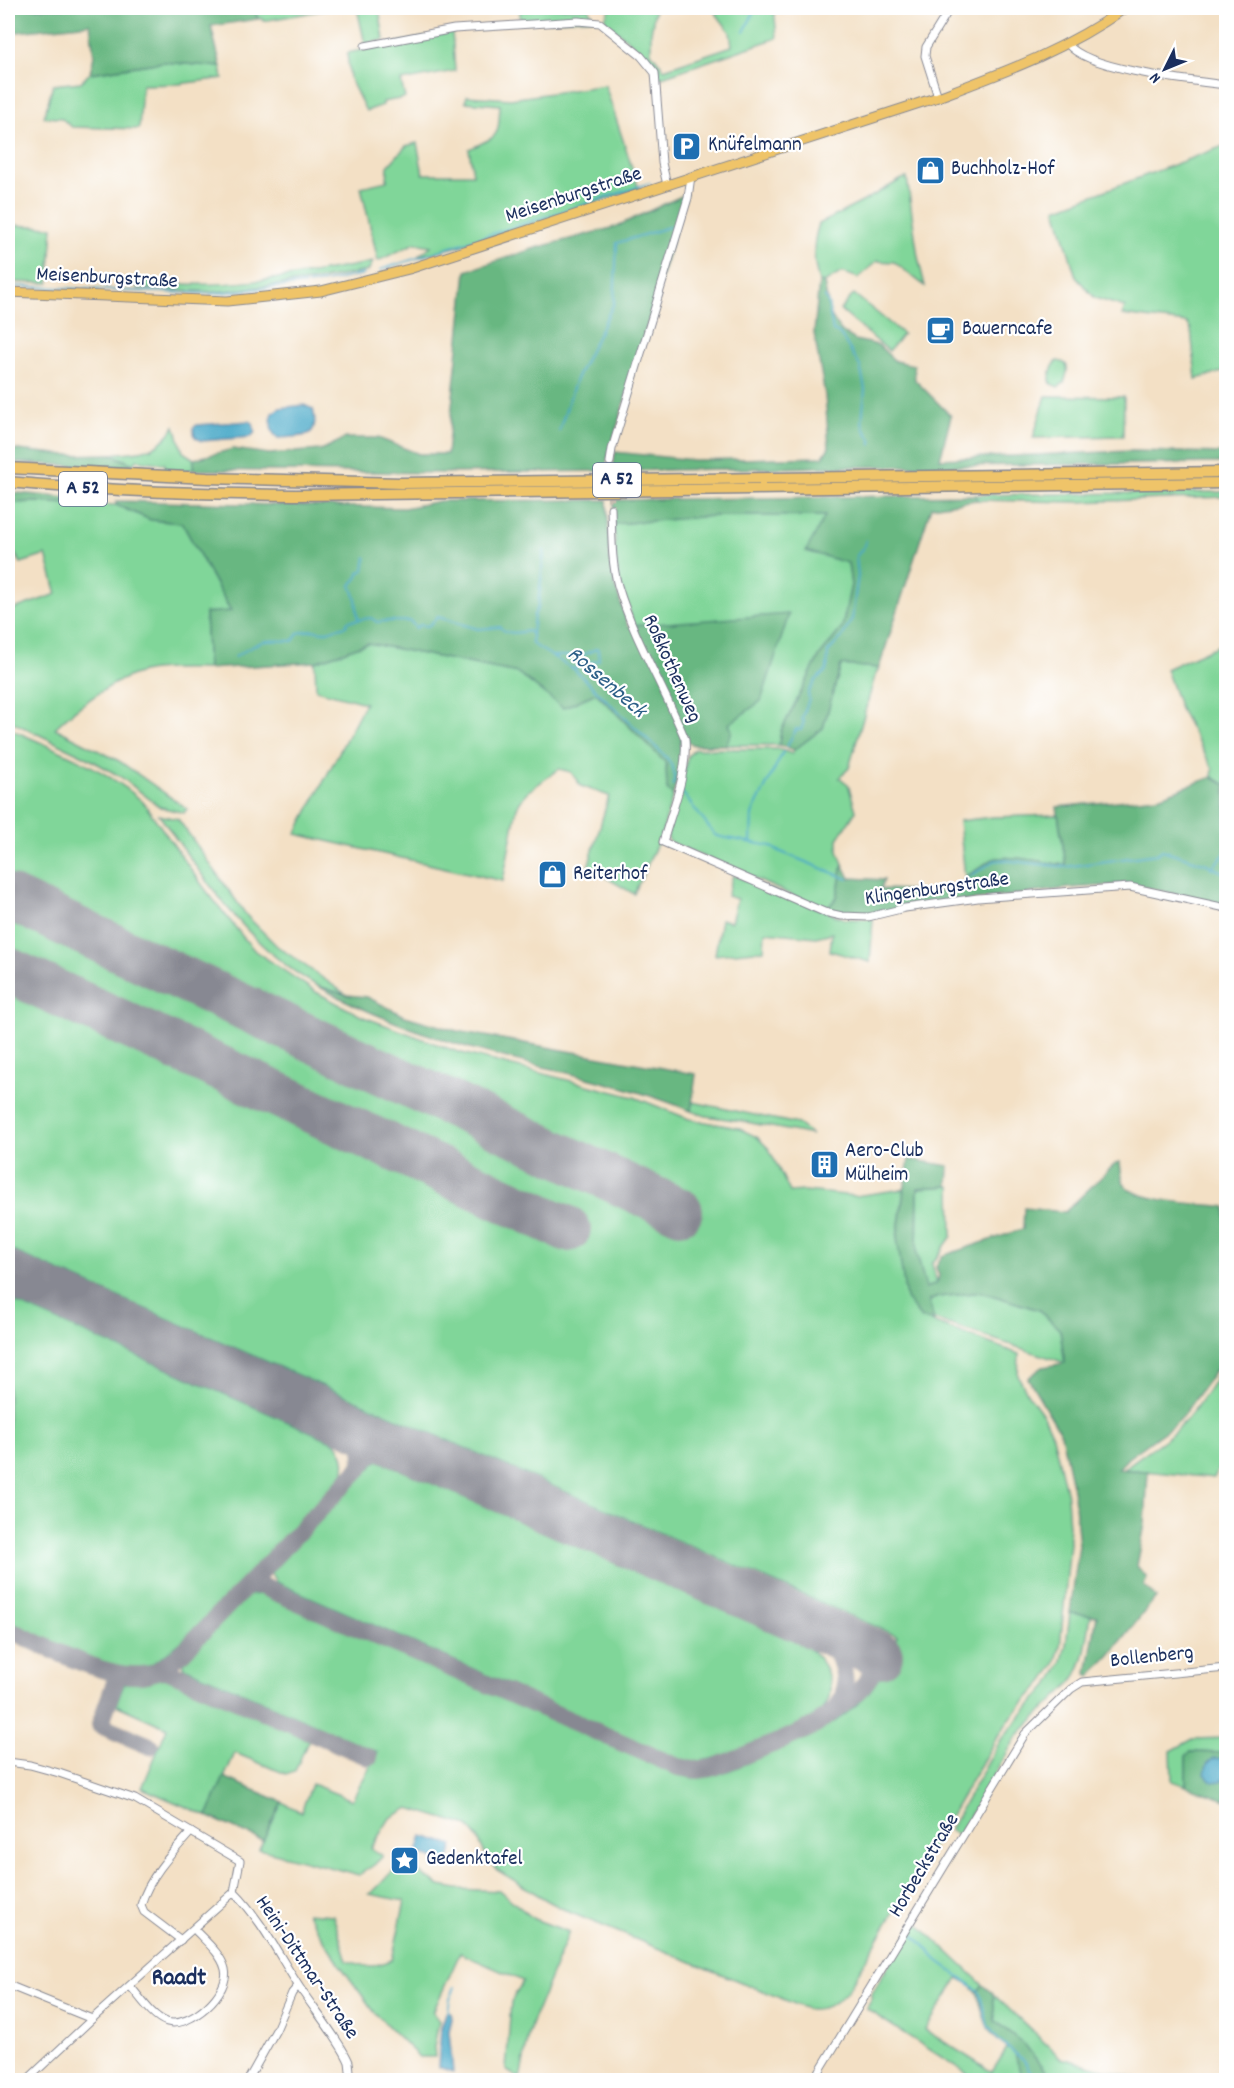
<svg xmlns="http://www.w3.org/2000/svg" width="1234" height="2088" viewBox="0 0 1234 2088" font-family="Dekko,sans-serif">
  <style>
    .green { fill: #80d699; stroke: #4e827c; stroke-width: 1.5 }
    .forest { fill: #68b781; stroke: #427370; stroke-width: 1.5 }
    .water { fill: #49a9c8; stroke: #326c93; stroke-width: 1.5 }
    .lines { fill: none; stroke-linecap: round; stroke-linejoin: round }
    .stream { stroke: #49a9c8; stroke-width: 2 }
    .taxiway { stroke: #878892; stroke-width: 18 }
    .runway { stroke: #878892; stroke-width: 46 }
    .minor-tunnel { stroke: #c8bdb0; stroke-width: 7; stroke-dasharray: 7 3.5; stroke-linecap: butt }
    .minor-casing { stroke: #878892; stroke-width: 9 }
    .major-casing { stroke: #878892; stroke-width: 11 }
    .highway-casing { stroke: #878892; stroke-width: 13 }
    .minor { stroke: #fff; stroke-width: 7 }
    .major { stroke: #efc469; stroke-width: 9 }
    .highway { stroke: #efc469; stroke-width: 10 }
    .labels { text-anchor: middle; dominant-baseline: central; stroke-width: 4.5; stroke-linejoin: round; paint-order: stroke }
    .shield { fill: #fff; stroke: #5f6d8e; stroke-width: 1.5 }
    .shield-label { font-size: 20px; font-weight: bold; fill: #1b2f5e }
    .poi-label { font-size: 21px; fill: #1b2f5e; stroke: #fff; text-anchor: start }
    .street-label { font-size: 21px; fill: #1b2f5e; stroke: #fff }
    .water-label { font-size: 22px; font-style: italic; fill: #2d6088; stroke: #fff }
    .quarter-label { font-size: 24px; font-weight: bold; fill: #1b2f5e; stroke: #fff }
  </style>
  <rect width="100%" height="100%" fill="#fff"/>
  <filter id="ink" filterUnits="userSpaceOnUse"><feTurbulence type="fractalNoise" baseFrequency=".0167" numOctaves="2"/><feDisplacementMap in="SourceGraphic" scale="12" xChannelSelector="R" yChannelSelector="G"/><feConvolveMatrix kernelMatrix="1 2 1 2 8 2 1 2 1" color-interpolation-filters="sRGB"/></filter>
  <filter id="wash" filterUnits="userSpaceOnUse"><feTurbulence type="fractalNoise" baseFrequency=".008" numOctaves="4" result="noise"/><feDisplacementMap in="SourceGraphic" scale="24" xChannelSelector="R" yChannelSelector="G"/><feGaussianBlur stdDeviation="1.35" result="paint"/><feColorMatrix in="noise" values="0 0 0 0 0 0 0 0 0 0 0 0 0 0 0 0 0 1.4 0 .05"/><feComposite in="paint" operator="in"/></filter>
  <g filter="url(#wash)">
    <rect width="100%" height="100%" fill="#f3e0c5"/>
    <g class="green">
      <path d="M206,8H337L263,21L262,19Z"/>
      <path d="M357,8H379L384,40L365,44Z"/>
      <path d="M520,8H588L594,18L520,23Z"/>
      <path d="M610,8H655L651,33V52L664,69L732,46L730,32L712,8H774L777,38L659,78L657,72L659,71L656,64L604,20Z"/>
      <path d="M452,32L455,71L401,81L405,98L383,102V105L366,111L350,79L347,53Z"/>
      <path d="M163,62L221,67L223,78L179,84L142,85L139,129L72,127L61,118L44,117L53,85L81,82L90,73Z"/>
      <path d="M605,85L639,189L481,241L418,256L431,246L415,243L378,261L361,187L387,181L388,166L406,146L417,143L423,174H473L469,149C500,135 498,138 500,105L465,102L467,96L511,99Z"/>
      <path d="M1226,145V371L1196,379L1191,329L1187,323L1122,315L1125,307L1095,298L1076,277L1056,209Z"/>
      <path d="M907,178L918,257L925,286L894,262L877,261L858,278L842,272L824,283L819,282C813,261 812,244 819,224L864,201L902,179Z"/>
      <path d="M8,225L53,227L49,283L8,282Z"/>
      <path d="M373,262L368,271L317,280L215,292L137,288L136,280C216,292 295,277 373,262Z"/>
      <path d="M854,294L903,334L889,351L840,310Z"/>
      <path d="M1057,361C1072,362 1067,373 1064,383L1058,387L1051,384C1048,377 1052,366 1057,361Z"/>
      <path d="M1046,396L1124,397L1123,436L1033,438Z"/>
      <path d="M175,426L183,452L194,459L193,470L165,471V464L137,460L133,464L111,454C143,450 155,455 175,426Z"/>
      <path d="M1226,492V497L1076,502L977,500L976,495Z"/>
      <path d="M38,502L116,505L151,520L182,523L231,612L205,614L208,669C187,669 163,667 142,672C115,679 75,708 55,728L119,761L187,809L184,813L160,807L121,777L86,757L8,720V611L57,594L46,555L21,563L13,551L8,550V503Z"/>
      <path d="M825,515L848,563L851,585L842,628L819,657L781,731L779,745H726L731,731L634,624L619,580L616,560L614,524L713,516Z"/>
      <path d="M1226,642V785L1212,777L1213,769L1180,709L1166,669Z"/>
      <path d="M368,643L518,673L563,708L596,693L666,763L667,790L673,795L662,833L634,894L588,867L609,796L581,786L571,772L559,769L526,793L517,807L503,881L296,834L365,703L316,690L315,662Z"/>
      <path d="M841,665L879,668L875,676L849,768L839,778L848,784L856,811L838,839V851L843,864L837,897L826,910L670,842L667,836L688,756L695,749H779L792,754L794,750L823,728Z"/>
      <path d="M8,728C54,749 105,767 143,802L205,889L243,937L255,951L316,992L361,1016L458,1052L634,1097L689,1119L738,1128L757,1137L769,1149L790,1192L805,1191L855,1196L904,1189L897,1238L921,1318L1019,1354L1018,1376L1028,1394L1044,1416L1053,1436L1067,1496L1070,1543L1060,1647L1055,1664L1044,1681L1012,1716L997,1737L848,1990C835,2004 826,2010 807,2009L569,1912L548,1901L497,1870L487,1859L478,1838L468,1826L409,1808L390,1818L371,1848L383,1856L374,1865L359,1875L259,1849L282,1802L301,1812L312,1784L352,1800L378,1752L184,1667V1660L247,1595L262,1594L675,1774C682,1776 690,1778 697,1778C718,1777 740,1766 758,1758C797,1742 840,1726 868,1693C882,1677 888,1655 897,1636L8,1249Z"/>
      <path d="M159,815L178,819L247,916L277,946L347,995C337,992 325,990 316,985C247,947 205,878 159,815Z"/>
      <path d="M1058,815L1066,865C1048,863 1009,854 994,859C983,863 976,873 965,876L959,821L993,817Z"/>
      <path d="M733,875L845,919H873L870,962L830,951L832,933L816,937L765,932L764,950L715,955L721,919L731,922L737,899L727,896Z"/>
      <path d="M693,1102L798,1124L812,1135L741,1121L706,1116L691,1111Z"/>
      <path d="M951,1186L952,1236L932,1264L937,1283L926,1289L917,1254L918,1188Z"/>
      <path d="M982,1292L1039,1310L1060,1330L1065,1363L933,1319L929,1301L938,1297Z"/>
      <path d="M8,1299L336,1443C346,1456 347,1467 340,1481L181,1642C171,1650 160,1661 147,1666C115,1678 39,1635 8,1622Z"/>
      <path d="M1226,1362V1452L1214,1478L1124,1469C1138,1456 1154,1448 1169,1436C1193,1418 1209,1387 1226,1362Z"/>
      <path d="M378,1460L808,1647C832,1668 842,1701 809,1721C794,1730 774,1735 758,1742C733,1751 709,1765 682,1761L276,1582L270,1572Z"/>
      <path d="M1070,1613L1091,1615C1087,1639 1086,1661 1072,1682L1017,1736L958,1836L949,1830L1002,1738L1051,1682L1061,1664L1066,1645Z"/>
      <path d="M167,1677L309,1739L295,1771L286,1774L235,1753L207,1816L142,1788L167,1728L116,1705L124,1684L130,1681Z"/>
      <path d="M1226,1738V1753L1191,1752L1186,1756V1786L1172,1781L1171,1751L1193,1739Z"/>
      <path d="M406,1864L440,1886L457,1889L500,1891L534,1919L569,1932L531,2025L520,2079L506,2070L511,2002L523,1981L460,1953L433,2012L439,2021L434,2047L435,2057H419L375,2013L340,1965L307,1913L333,1915L347,1961L370,1967L392,1960L405,1901L369,1894C383,1886 391,1866 406,1864Z"/>
      <path d="M915,1921L983,1985L977,1992L970,1984L958,1978L925,2030L992,2072L1007,2048L1015,2053L1020,2072L1027,2080H977L866,2009L873,1997L871,1995Z"/>
      <path d="M993,1994L1061,2058L1140,2079L1135,2080H1058L1046,2072L1025,2045L995,2021Z"/>
    </g>
    <g class="forest">
      <path d="M8,8H254L258,19L211,26L221,67L163,62L90,73L94,56L90,24L8,33Z"/>
      <path d="M686,194L604,471L443,473L193,470L194,459L233,449L269,454L321,450L346,438H378L419,454H447L466,271L536,248L615,227Z"/>
      <path d="M819,282L824,283L830,314L841,331L855,340L878,345L895,361L914,365L915,380L951,416L940,459L1131,451L1226,453V463L830,467L613,471L615,452L694,460L823,457L829,447L825,395L814,333Z"/>
      <path d="M8,449L67,455L111,454L133,464L117,468L8,462Z"/>
      <path d="M8,492L68,498L81,505L38,502L8,503Z"/>
      <path d="M976,495L977,500L931,507L879,668L841,665L823,728L794,750L779,745L781,731L819,657L842,628L851,585L848,563L806,551L825,516H713L614,524V500Z"/>
      <path d="M607,500L610,562L614,582L628,626L789,614L761,701L729,724L732,731L726,745H694L681,739V765L673,795L667,790L666,763L596,693L563,708L518,673L368,643L315,662L208,669L205,613L231,611L182,523L151,520L116,505V501L404,508L440,501Z"/>
      <path d="M1212,777L1226,785V906L1131,884L1070,888L867,914H848L826,910L837,897L843,864L850,878L884,880L880,889L913,890L914,895L965,888V876C976,873 983,863 994,859C1009,854 1048,863 1066,865L1057,807L1158,797Z"/>
      <path d="M318,986L347,995L367,997L405,1016L457,1031L696,1074L691,1111C616,1080 535,1068 457,1044C409,1029 362,1011 318,986Z"/>
      <path d="M909,1159L949,1166L948,1186L918,1188L917,1254L926,1288L937,1283L939,1275L936,1267L942,1256L1023,1229L1024,1208L1065,1212L1116,1163L1120,1162C1121,1169 1121,1179 1125,1185C1136,1202 1205,1204 1226,1207V1355L1179,1421L1128,1458L1118,1469L1148,1471L1145,1524L1137,1566L1147,1578L1144,1586L1156,1597L1110,1655L1090,1676L1087,1674L1097,1616L1070,1613L1079,1545L1074,1495L1061,1434L1028,1378L1043,1367L1065,1363L1060,1330L1039,1310L982,1292L938,1297L929,1301L934,1321L921,1318L906,1299L897,1238Z"/>
      <path d="M1190,1752L1226,1753V1800L1186,1786V1756Z"/>
      <path d="M224,1777L282,1802L263,1841L207,1816Z"/>
      <path d="M983,1985L993,1993L995,2021L1025,2045L1046,2072L1058,2080H1027L1020,2072L1015,2053C984,2034 987,2025 977,1992Z"/>
    </g>
    <g class="water">
      <path d="M304,405L313,409C321,440 302,436 278,438C269,431 271,423 272,413L280,408Z"/>
      <path d="M249,421L253,423L255,432L251,437L202,441L195,437L193,428L197,425Z"/>
      <path d="M1214,1758L1226,1759V1776L1221,1781L1212,1782L1205,1774L1207,1764Z"/>
      <path d="M422,1836L453,1845L448,1863L417,1853Z"/>
      <path d="M451,2012L452,2019L449,2031L453,2072L438,2067L441,2028L446,2013Z"/>
    </g>
    <g class="lines">
      <g class="stream">
        <path d="M744,32L756,8"/>
        <path d="M380,270L650,183"/>
        <path d="M8,286L212,294L325,282L364,274"/>
        <path d="M825,297L828,303L833,331L840,334L860,366L865,389L862,421L864,428L871,439V445"/>
        <path d="M559,431L576,379L614,303L617,243L672,226"/>
        <path d="M358,618L356,599L351,585L358,577L359,573L364,570L366,557"/>
        <path d="M532,634L534,615L538,607L544,551"/>
        <path d="M554,656H581L598,648L599,660L579,665L575,669"/>
        <path d="M235,657C261,640 261,639 293,641L298,633L312,630L323,632L346,626L348,621L371,618L377,622C391,620 397,622 410,621L416,628L420,625L428,626L438,617L478,629L500,627C507,636 519,632 529,631L532,635V644L575,670L667,758C673,767 676,774 673,785"/>
        <path d="M787,746L796,729L801,730L804,721L802,719L809,699L808,693L816,680L827,670L828,652L842,637L852,619L858,575L856,557L865,545L866,540"/>
        <path d="M681,791L715,835L721,837L771,846L776,850L848,879"/>
        <path d="M751,842L752,814L783,752"/>
        <path d="M1211,868L1226,853"/>
        <path d="M969,877L994,861L1002,860L1065,867L1157,854L1162,850L1207,864L1226,874"/>
        <path d="M913,1933L937,1960L979,1991L988,2026L1000,2042L1024,2060L1035,2080"/>
        <path d="M448,2013L450,1998L455,1987"/>
        <path d="M440,2080L441,2077"/>
      </g>
      <g class="taxiway">
        <path d="M361,1466C371,1451 385,1442 404,1447"/>
        <path d="M243,1590L252,1585L261,1586L678,1767L698,1770L712,1768L783,1740L816,1725L860,1690L871,1675L880,1655"/>
        <path d="M815,1626C838,1642 856,1685 836,1709"/>
        <path d="M8,1629C41,1644 112,1683 148,1674C161,1671 173,1660 183,1652L360,1468C368,1448 360,1430 342,1420"/>
        <path d="M157,1671L166,1670L369,1757"/>
        <path d="M118,1674L100,1725L150,1746"/>
      </g>
      <g class="runway">
        <path d="M8,897L680,1211"/>
        <path d="M8,970L568,1229"/>
        <path d="M8,1274L880,1655"/>
      </g>
    </g>
  </g>
  <g filter="url(#ink)">
    <g class="lines">
      <path class="minor-tunnel" d="M610,462L611,508"/>
      <defs>
        <g id="minor">
          <path d="M1068,44C1086,70 1194,81 1226,85"/>
          <path d="M365,46L454,29L578,21L600,23L641,56L655,73L662,163L667,185"/>
          <path d="M938,97L925,56L926,47L950,8"/>
          <path d="M610,462L612,449L688,198L691,176"/>
          <path d="M611,508C612,534 611,561 618,586C634,640 664,687 685,739C688,773 672,810 663,842L824,912L842,916L868,917L905,908L978,898L1130,887L1226,908"/>
          <path d="M8,1762L30,1765L59,1773L135,1799L240,1861L234,1892L92,2019L27,2080"/>
          <path d="M234,1892C262,1920 279,1956 300,1988C313,2008 341,2042 349,2062C350,2068 350,2075 351,2080"/>
          <path d="M181,1940L144,1912L141,1905C149,1877 172,1853 191,1832"/>
          <path d="M8,1985L92,2019"/>
          <path d="M130,1986C140,1997 152,2017 167,2022C190,2029 231,1992 225,1969C221,1953 204,1940 194,1929"/>
          <path d="M248,2080L276,2030L292,1993L298,1986"/>
          <path d="M814,2080L1025,1734L1071,1689L1082,1682L1226,1668"/>
        </g>
        <path id="major" d="M8,292L227,301L321,291L409,269L938,97C1005,72 1066,50 1125,8"/>
        <g id="highway">
          <path d="M8,468L207,478L401,483L1226,472"/>
          <path d="M8,482C104,491 200,494 296,495L1226,483"/>
        </g>
      </defs>
      <use href="#minor" class="minor-casing"/>
      <use href="#major" class="major-casing"/>
      <use href="#highway" class="highway-casing"/>
      <use href="#minor" class="minor"/>
      <use href="#major" class="major"/>
      <use href="#highway" class="highway"/>
    </g>
  </g>
  <defs>
    <symbol id="parking-square" viewBox="-11 -11 22 22"><rect x="-9" y="-9" width="18" height="18" rx="4" fill="#1f6fb2" stroke="#fff"/><path d="M-3.5-5.5H1a3.5 3.5 0 0 1 0 7H-1V5.5H-3.5ZM-1-3.4V-.6H.8a1.4 1.4 0 0 0 0-2.8Z" fill="#fff"/></symbol>
    <symbol id="shop-square" viewBox="-11 -11 22 22"><rect x="-9" y="-9" width="18" height="18" rx="4" fill="#1f6fb2" stroke="#fff"/><path d="M-5-2.5h2.3a2.7 3.5 0 0 1 5.4 0H5L5.5 6h-11ZM-1.5-2.5h3a1.5 2.3 0 0 0-3 0Z" fill="#fff"/></symbol>
    <symbol id="cafe-square" viewBox="-11 -11 22 22"><rect x="-9" y="-9" width="18" height="18" rx="4" fill="#1f6fb2" stroke="#fff"/><path d="M-5.5-4.5H6V0H3Q3 3.5 0 3.5H-2.5Q-5.5 3.5-5.5 0ZM3-3.2v2h1.7v-2ZM-6 4.5H4V6H-6Z" fill="#fff"/></symbol>
    <symbol id="building-square" viewBox="-11 -11 22 22"><rect x="-9" y="-9" width="18" height="18" rx="4" fill="#1f6fb2" stroke="#fff"/><path d="M-4-6H4V6H1V3H-1V6H-4ZM-2.5-4.3h1.7v1.8h-1.7ZM.8-4.3h1.7v1.8H.8ZM-2.5-1h1.7V.8h-1.7ZM.8-1h1.7V.8H.8Z" fill="#fff"/></symbol>
    <symbol id="sight-square" viewBox="-11 -11 22 22"><rect x="-9" y="-9" width="18" height="18" rx="4" fill="#1f6fb2" stroke="#fff"/><path d="M0-6L1.8-2.2L6-1.7L2.9 1.2L3.7 5.4L0 3.3L-3.7 5.4L-2.9 1.2L-6-1.7L-1.8-2.2Z" fill="#fff"/></symbol>
  </defs>
  <g fill-rule="evenodd">
    <use href="#parking-square" x="670" y="130" width="33" height="33"/>
    <use href="#shop-square" x="914" y="154" width="33" height="33"/>
    <use href="#cafe-square" x="924" y="314" width="33" height="33"/>
    <use href="#shop-square" x="536" y="858" width="33" height="33"/>
    <use href="#building-square" x="808" y="1148" width="33" height="33"/>
    <use href="#sight-square" x="388" y="1844" width="33" height="33"/>
  </g>
  <g class="labels">
    <g class="shield">
      <rect x="593" y="463" width="48" height="34" rx="4.5"/>
      <rect x="59" y="472" width="48" height="34" rx="4.5"/>
    </g>
    <g class="shield-label">
      <text x="617" y="480">A 52</text>
      <text x="83" y="489">A 52</text>
    </g>
    <g class="poi-label">
      <text x="708" y="146">Knüfelmann</text>
      <text x="951" y="170">Buchholz-Hof</text>
      <text x="962" y="330">Bauerncafe</text>
      <text x="573" y="875">Reiterhof</text>
      <text x="845" y="1152">Aero-Club<tspan x="845" dy="24">Mülheim</tspan></text>
      <text x="426" y="1860">Gedenktafel</text>
    </g>
    <g class="street-label">
      <text transform="translate(574 196) rotate(-18)">Meisenburgstraße</text>
      <text transform="translate(107 279) rotate(3)">Meisenburgstraße</text>
      <text transform="translate(671 669) rotate(66)">Roßkothenweg</text>
      <text transform="translate(937 890) rotate(-8)">Klingenburgstraße</text>
      <text transform="translate(1152 1658) rotate(-6)">Bollenberg</text>
      <text transform="translate(925 1866) rotate(-59)">Horbeckstraße</text>
      <text transform="translate(306 1968) rotate(56)">Heini-Dittmar-Straße</text>
    </g>
    <g class="water-label">
      <text transform="translate(606 683) rotate(41)">Rossenbeck</text>
    </g>
    <g class="quarter-label">
      <text x="179" y="1979">Raadt</text>
    </g>
  </g>
  <rect width="1234" height="2088" fill="none" stroke="#fff" stroke-width="30"/>
  <g transform="translate(1165 69) rotate(227)" stroke="#ffffff" stroke-width="4.5" paint-order="stroke">
  <path d="M0-4.5L10 22L0 15L-10 22Z" fill="#1b2f5e"/>
  <text y="-9" font-size="16" font-weight="bold" text-anchor="middle" fill="#1b2f5e">N</text>
  </g>
</svg>
